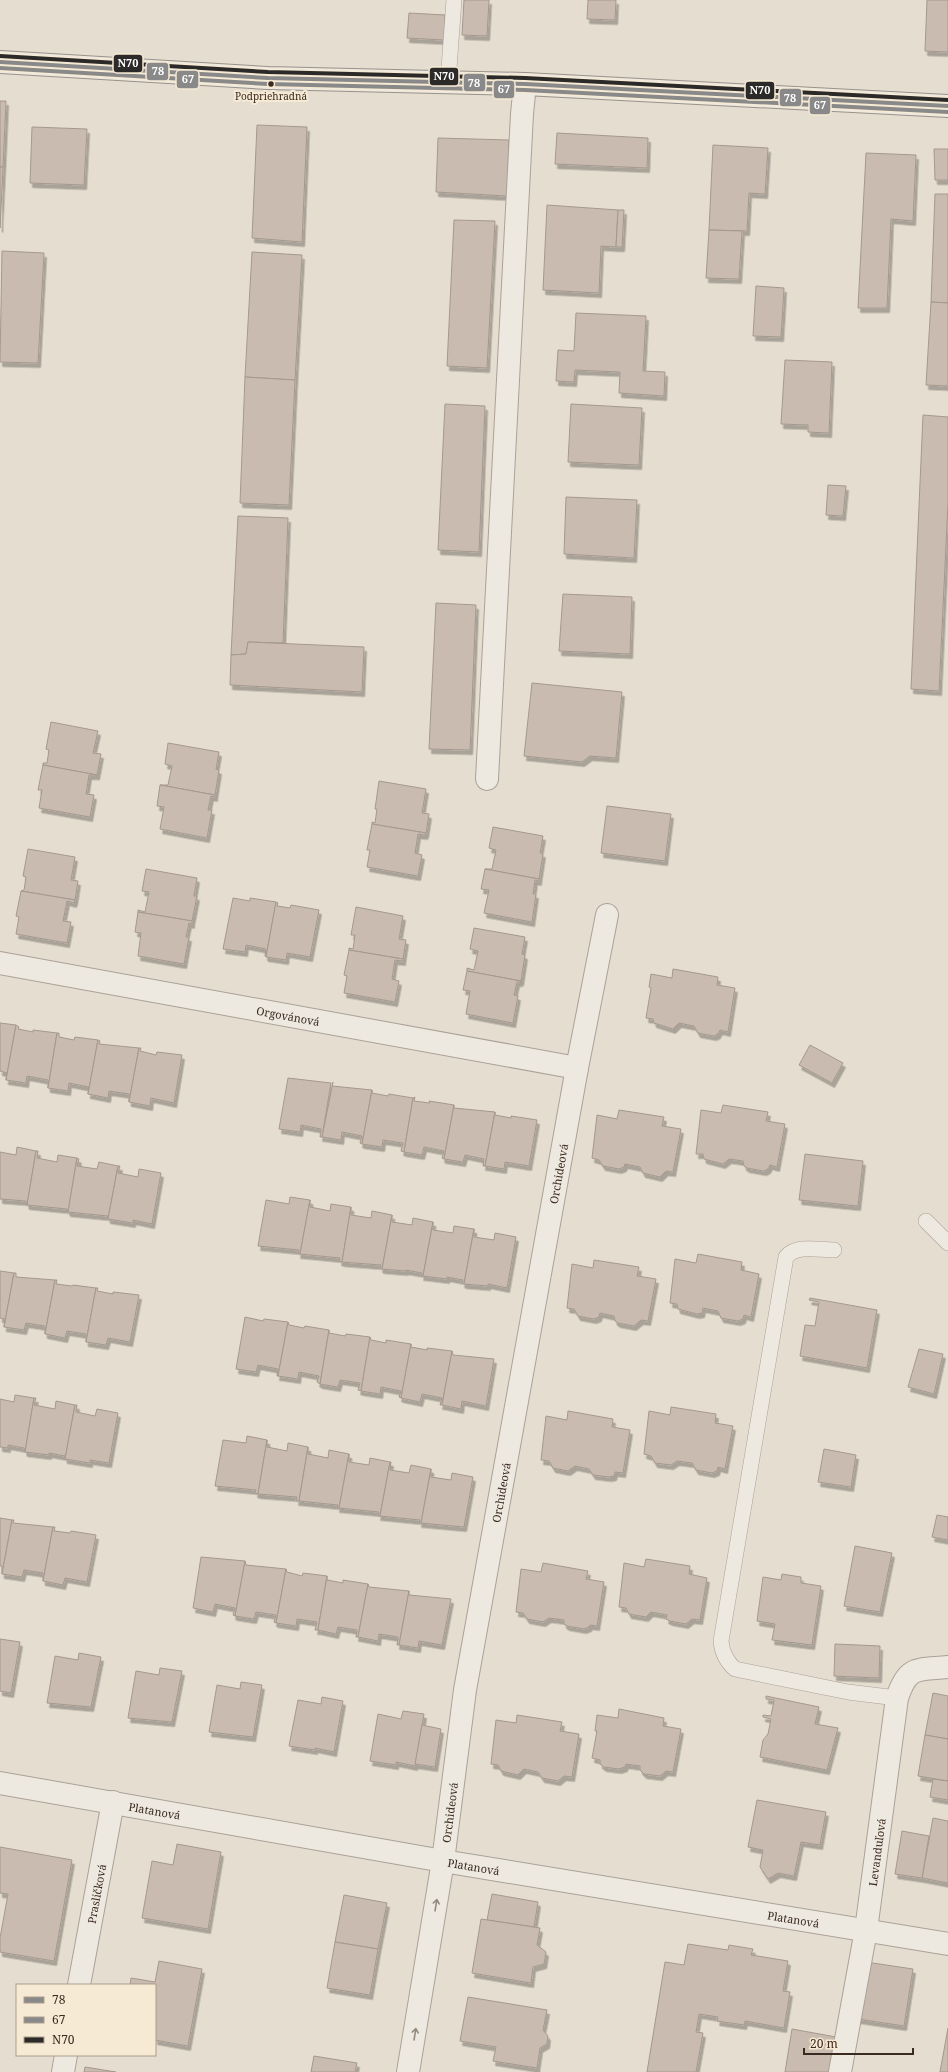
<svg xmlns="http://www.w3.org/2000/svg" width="948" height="2072" viewBox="0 0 948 2072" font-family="'Noto Serif',serif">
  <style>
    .building { fill: #c9bbaf; stroke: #a5988e; filter: url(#shadow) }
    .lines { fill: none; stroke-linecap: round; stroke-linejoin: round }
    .service-casing { stroke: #aaa297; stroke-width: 16 }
    .minor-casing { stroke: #aaa297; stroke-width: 24 }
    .secondary-casing { stroke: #9a9288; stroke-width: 24 }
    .service { stroke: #ede8e0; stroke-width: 15 }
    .minor { stroke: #ede8e0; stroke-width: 22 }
    .secondary { stroke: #ede8e0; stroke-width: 22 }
    .bus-1-casing { stroke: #f6ead4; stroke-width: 7 }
    .bus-2-casing { stroke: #f6ead4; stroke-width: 7 }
    .bus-3-casing { stroke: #f6ead4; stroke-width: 7 }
    .bus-1 { stroke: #898989; stroke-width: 4 }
    .bus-2 { stroke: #898989; stroke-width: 4 }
    .bus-3 { stroke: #2b2a29; stroke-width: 4 }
    .oneway { stroke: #948980 }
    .bus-dot { fill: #3a2a1f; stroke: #f6ead4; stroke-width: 1.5 }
    .labels { text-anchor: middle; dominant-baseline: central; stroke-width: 4; stroke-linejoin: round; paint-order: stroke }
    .bus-label { font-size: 10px; fill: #3a2a1f; stroke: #f6ead4 }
    .street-label { font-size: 11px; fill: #3a2a1f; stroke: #f6ead4 }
    .line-badge { stroke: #f6ead4; stroke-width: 1.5 }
    .badge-label { font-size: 11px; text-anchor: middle; font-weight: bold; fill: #fff }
  </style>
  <defs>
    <filter id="shadow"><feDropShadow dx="2.5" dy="4.5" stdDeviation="0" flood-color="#0004"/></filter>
  </defs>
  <rect width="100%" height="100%" fill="#e5ddcf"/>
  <g class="building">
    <path d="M464,0H489L487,36L462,35Z"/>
    <path d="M588,0H616L615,20L587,19Z"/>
    <path d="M927,0H948V52L925,51Z"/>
    <path d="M409,13L445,15L444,40L407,38Z"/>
    <path d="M0,101H6L3,167H0Z"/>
    <path d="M257,125L307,127L302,242L252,238Z"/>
    <path d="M32,127L87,129L84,185L30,183Z"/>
    <path d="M557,133L648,138L647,168L555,164Z"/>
    <path d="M438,138L509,140L507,196L436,192Z"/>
    <path d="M713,145L768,148L765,194L749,193L747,231L709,230Z"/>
    <path d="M934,149H948V180H935Z"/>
    <path d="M866,153L916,155L913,221L891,219L887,308H858Z"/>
    <path d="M0,167H3L0,228Z"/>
    <path d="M935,194H948V303L931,302Z"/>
    <path d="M547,205L618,210L616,247L601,246L599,293L543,290Z"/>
    <path d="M618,210H624L622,247H616Z"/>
    <path d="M454,220L495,221L487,368L447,366Z"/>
    <path d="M709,230L742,231L739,279L706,278Z"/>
    <path d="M2,251L44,253L38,363L0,362Z"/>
    <path d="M252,252L302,255L295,380L245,377Z"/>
    <path d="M756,286L784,288L781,337L753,336Z"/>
    <path d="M931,302L948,303V386L926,385Z"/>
    <path d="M576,313L646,316L643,371L665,372L664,396L619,393L620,372L575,370L574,382L556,381L558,350L574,351Z"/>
    <path d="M785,360L832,362L829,433L808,432V425L781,424Z"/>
    <path d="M245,377L295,380L289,505L240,503Z"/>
    <path d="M445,404L485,406L479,552L438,550Z"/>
    <path d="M571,404L642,408L639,465L568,462Z"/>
    <path d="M923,415L948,417V503L939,691L911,689Z"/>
    <path d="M828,485L846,486L843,516L826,515Z"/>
    <path d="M566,497L637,500L634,558L564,554Z"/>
    <path d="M238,516L288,518L283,643L248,642L246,654L231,655Z"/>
    <path d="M563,594L632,597L630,654L559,651Z"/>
    <path d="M436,603L476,605L470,750L429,749Z"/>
    <path d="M248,642L364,647L362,692L230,685L231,655L246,654Z"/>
    <path d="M532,683L622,692L616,758L590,756L582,762L524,756Z"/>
    <path d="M51,722L98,731L93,753L101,754L97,775L43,765V763H47L49,750L46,749Z"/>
    <path d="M168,743L219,752L216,769L219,770L215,795L160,785H168L172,766L165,764Z"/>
    <path d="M43,765L97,775H89L86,794L94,795L90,817L39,808L42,790H38Z"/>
    <path d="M379,781L426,789L422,813L429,814L426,833L372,824V822L375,823L377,809H375Z"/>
    <path d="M160,785L215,795V797L211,796L208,810H212L207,838L160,829L164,807L157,806Z"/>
    <path d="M607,806L671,814L665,861L601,853Z"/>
    <path d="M372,824L426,833L425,835L418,834L415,853L422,855L418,876L367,867L370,850H367Z"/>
    <path d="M493,827L543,836L540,853H543L539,879L485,869H492L496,850L489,848Z"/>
    <path d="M28,849L75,857L71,880L78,881L75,900L21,891L24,890L26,877L23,876Z"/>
    <path d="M146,869L197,878L194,896H197L192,921L138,912V910L145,912L149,892L142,891Z"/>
    <path d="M485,869L539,879V881L535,880L533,894H536L532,922L484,913L489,890L481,889Z"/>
    <path d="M21,891L75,900L74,903L67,901L63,921L71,922L67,943L16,934L19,917L16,916Z"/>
    <path d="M233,898L250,901V898L276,902L266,957L265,956L266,949L246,945L245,952L223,949Z"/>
    <path d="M276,902L278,903L277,906L290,908L291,905L319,910L310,957L287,953L286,960L266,957Z"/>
    <path d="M356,907L403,916L399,939L406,940L403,959L349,950V948L353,949L355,935H351Z"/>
    <path d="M138,912L192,921V924L189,923L186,937H189L184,964L138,956L141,933L135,932Z"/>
    <path d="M474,928L525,937L522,954L525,955L521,981L467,971V968L474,970L478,951L470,949Z"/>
    <path d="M349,950L403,959V961L395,960L392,979L399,981L395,1002L344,993L347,976L344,975Z"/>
    <path d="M673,969L718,977L717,985L735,988L728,1032L720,1030L718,1034L714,1036L698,1033L694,1026L679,1023L673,1029L654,1023L653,1019L646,1018L651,988L649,987L651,974L672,978Z"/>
    <path d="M467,971L521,981L520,982H517L514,995L518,996L513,1023L466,1014L470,991L463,990Z"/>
    <path d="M0,1023L16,1025L6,1080L7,1073L0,1071Z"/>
    <path d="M16,1025L19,1027L18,1029L33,1032V1030L57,1033L48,1088V1080L27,1076L26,1083L6,1080Z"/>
    <path d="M57,1033H59V1037L74,1040L75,1037L98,1040L88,1094L89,1087L69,1083L68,1091L48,1088Z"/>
    <path d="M98,1040L100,1041L99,1044L139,1048L129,1102V1094L109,1091L108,1098L88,1094Z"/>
    <path d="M810,1045L843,1063L832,1083L799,1065Z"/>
    <path d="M139,1048H141L140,1051L156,1055L157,1052L182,1055L174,1103L151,1098L150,1106L129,1102Z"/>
    <path d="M288,1078L331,1083L322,1137H320L321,1129L301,1125L300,1132L279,1129Z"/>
    <path d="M333,1082L332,1086L372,1090L362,1144L360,1143L362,1136L342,1132L341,1140L322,1137Z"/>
    <path d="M372,1090V1093L388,1096L389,1094L413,1098L404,1152L401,1151L403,1143L383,1140L382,1147L362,1144Z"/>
    <path d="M415,1097L414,1101L430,1103L429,1101L454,1105L444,1159L442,1158L444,1151L424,1147L422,1155L404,1152L413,1098Z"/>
    <path d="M454,1105V1108L495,1112L485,1166H483L484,1159L465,1155L463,1162L444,1159Z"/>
    <path d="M723,1105L768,1112L766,1121L785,1124L777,1167L770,1165L768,1169L764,1171L747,1168L744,1166L743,1161L729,1159L723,1164L704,1159L703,1154H696L701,1110L721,1113Z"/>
    <path d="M619,1110L664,1117L662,1126L681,1129L673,1172L666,1171L660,1177L643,1173L640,1167L625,1164L624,1167L619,1169L603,1166L599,1160L592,1158L597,1115L617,1119Z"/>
    <path d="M495,1112V1115L511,1118V1116L537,1120L529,1166L505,1162L504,1169L485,1166Z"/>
    <path d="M17,1147L36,1151L27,1205L26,1201L0,1199V1152L16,1155Z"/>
    <path d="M36,1151H38L37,1158L57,1162L58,1155L77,1158L68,1212L67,1209L27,1205Z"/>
    <path d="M805,1154L863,1161L858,1206L799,1200Z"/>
    <path d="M77,1158L79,1159L77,1166L97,1169L99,1162L118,1166L108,1219V1216L68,1212Z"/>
    <path d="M118,1166H120L118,1173L138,1177L139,1169L161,1173L152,1224L133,1220V1223L108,1219Z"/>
    <path d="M290,1197L310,1200L300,1254H298L299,1250L258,1246L266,1200L289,1204Z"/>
    <path d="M310,1200V1207L330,1211L331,1204L351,1207L342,1262L339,1261L340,1258L300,1254Z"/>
    <path d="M351,1207V1215L371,1218L372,1211L392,1215L382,1269L380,1268L381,1265L342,1262Z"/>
    <path d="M392,1215V1222L412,1225L413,1218L433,1222L423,1276H421L422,1273L406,1270V1271L382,1269Z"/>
    <path d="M433,1222V1230L453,1233L454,1226L474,1229L464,1284L462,1283L463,1280L447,1277V1279L423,1276Z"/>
    <path d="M474,1229V1237L494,1240L495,1233L516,1237L507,1288L488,1284V1286L464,1284Z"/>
    <path d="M698,1254L742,1262L741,1270L759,1274L751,1317L744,1315L743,1319L738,1321L721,1318L718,1311L703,1308L702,1313L697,1314L678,1309L677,1304L670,1303L675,1259L696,1263Z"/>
    <path d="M594,1260L639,1267L637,1276L656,1279L648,1321L641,1320L634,1326L618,1323L615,1321L614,1316L600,1313L599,1317L594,1319L578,1316L574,1309L567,1308L572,1264L593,1268Z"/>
    <path d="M0,1271L14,1273L4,1327L5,1319L0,1318Z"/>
    <path d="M14,1273H16V1277L55,1280L45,1334V1326L26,1323L24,1330L4,1327Z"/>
    <path d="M55,1280H57L56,1284L72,1286L73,1285L96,1288L86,1342V1334L67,1331L65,1338L45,1334Z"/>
    <path d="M96,1288H98L97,1291L113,1294V1292L139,1295L130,1342L108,1338L106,1345L86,1342Z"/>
    <path d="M810,1298L877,1310L867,1368L800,1356L805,1325L815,1326L819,1302L809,1300Z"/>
    <path d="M245,1317L263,1321L264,1319L288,1322L278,1376H277L278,1369L258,1365L256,1372L236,1369Z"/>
    <path d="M288,1322L289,1325L304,1328L305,1326L329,1330L320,1384L317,1382L319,1376L299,1372L298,1379L278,1376Z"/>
    <path d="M329,1330V1333L345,1336L346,1334L370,1337L361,1391L358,1390L360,1383L340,1380L338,1387L320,1384Z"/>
    <path d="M370,1337L371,1340L386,1343V1340L411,1344L401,1398L399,1397L401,1391L381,1387L380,1394L361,1391Z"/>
    <path d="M411,1344V1347L427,1350V1348L452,1351L442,1405H440L442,1398L422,1394L420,1402L401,1398Z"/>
    <path d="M919,1349L943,1354L934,1394L908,1387Z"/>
    <path d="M452,1351L453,1355L494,1359L486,1406L462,1401L461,1409L442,1405Z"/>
    <path d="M15,1395L34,1398L25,1452L24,1448L8,1445V1448L0,1447V1399L14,1402Z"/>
    <path d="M34,1398H36L34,1405L55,1409L56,1401L75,1405L65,1459V1456L49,1453V1455L25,1452Z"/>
    <path d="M75,1405H77L76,1412L95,1416L97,1409L118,1413L109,1463L90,1460V1463L65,1459Z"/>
    <path d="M671,1407L716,1414L715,1423L733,1426L725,1469L718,1467L717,1471L712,1473L696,1470L692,1463L677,1461L671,1465L655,1463L651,1456L644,1454L649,1411L670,1415Z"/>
    <path d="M568,1411L613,1419L612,1427L630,1430L623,1473L615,1472L614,1476L609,1477L593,1475L589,1469L575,1466L568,1471L553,1468L549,1461L541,1460L546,1416L567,1420Z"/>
    <path d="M247,1436L267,1440L258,1494L255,1493L256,1490L215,1486L223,1440L246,1443Z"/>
    <path d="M267,1440V1447L287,1451L288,1443L308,1447L299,1501H296L297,1497L258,1494Z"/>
    <path d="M308,1447V1454L328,1458L329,1450L349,1454L339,1508H337L338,1505L299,1501Z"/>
    <path d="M824,1449L856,1455L851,1487L818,1482Z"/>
    <path d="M349,1454V1462L369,1465L370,1458L390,1462L380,1516H378L379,1512L339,1508Z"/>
    <path d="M390,1462H391L390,1470L409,1473L411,1465L431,1469L421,1523H419L420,1520L380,1516Z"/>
    <path d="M431,1469V1477L451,1480L452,1473L473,1477L464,1527L421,1523Z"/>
    <path d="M937,1515L948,1517V1540L932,1537Z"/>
    <path d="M0,1518L12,1520L2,1574V1566H0Z"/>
    <path d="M12,1520H14L13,1523L53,1527L43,1581V1573L24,1570L22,1577L2,1574Z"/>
    <path d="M53,1527H55L54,1531L70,1533L71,1531L96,1535L87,1582L65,1578L63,1585L43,1581Z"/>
    <path d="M855,1546L892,1553L880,1612L844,1606Z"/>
    <path d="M201,1557L245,1561L235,1616L233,1615L235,1608L215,1604L213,1612L193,1608Z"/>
    <path d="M646,1559L690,1566L689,1574L707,1578L700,1620L692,1619L686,1624L670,1621L666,1619L667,1615L651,1612L646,1617L629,1614L626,1608L619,1607L624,1563L644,1567Z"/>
    <path d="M245,1561L246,1565L286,1569L276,1623L274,1622L276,1615L256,1612L254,1619L235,1616Z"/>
    <path d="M543,1563L588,1571L586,1579L604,1582L597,1626L590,1625L589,1627L584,1629L567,1626L564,1624V1620L549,1618L543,1622L527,1619L523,1613L516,1612L521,1569L541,1572Z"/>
    <path d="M286,1569L287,1572L302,1576L303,1573L327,1576L318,1630H315L317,1622L297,1619L296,1626L276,1623Z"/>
    <path d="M782,1574L801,1577V1583L821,1586L812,1645L772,1640L775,1624L757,1621L763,1577L781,1580Z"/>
    <path d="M327,1576V1580L343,1583V1580L368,1584L358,1637H356L357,1630L338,1627L336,1634L318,1630Z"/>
    <path d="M368,1584L369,1587L409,1591L399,1645H397L398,1637L379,1634L378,1641L358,1637Z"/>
    <path d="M409,1591V1595L451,1599L442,1645L419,1641L418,1648L399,1645Z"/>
    <path d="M0,1639L20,1642L11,1693L0,1691Z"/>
    <path d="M835,1644L880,1646L879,1678L834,1676Z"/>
    <path d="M79,1653L101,1657L91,1707L47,1703L55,1656L78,1660Z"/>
    <path d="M160,1668L182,1671L172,1722L128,1718L136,1671L159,1675Z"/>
    <path d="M241,1682L262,1685L253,1737L209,1732L217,1685L240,1689Z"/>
    <path d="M933,1693L948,1696V1739L925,1735Z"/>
    <path d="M766,1696L819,1707L815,1724L838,1728L827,1770L760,1757L763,1740L768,1734L771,1719L763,1717V1715L771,1716L774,1700L766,1699Z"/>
    <path d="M322,1697L343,1701L334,1752L315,1748V1750L289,1746L298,1700L321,1704Z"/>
    <path d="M619,1709L664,1718L663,1726L681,1729L673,1772L666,1771L660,1776L644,1774L640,1770V1766L626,1764L625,1767L619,1769L604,1767L600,1764V1760L592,1758L597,1731H595L597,1715L618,1718Z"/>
    <path d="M403,1711L424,1714L415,1766L396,1762V1765L370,1761L378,1714L401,1719Z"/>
    <path d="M517,1715L562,1722L560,1731L579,1734L572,1777L564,1776L558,1781L542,1778L538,1772L524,1769L518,1775L501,1771L498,1765L491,1764L496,1720L516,1723Z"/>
    <path d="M422,1725L441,1729L435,1767L415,1764Z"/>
    <path d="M925,1735L948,1739V1781L918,1776Z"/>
    <path d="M933,1779L948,1781V1800L930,1797Z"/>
    <path d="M757,1800L826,1812L820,1845L801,1842L794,1876L778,1873L768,1879L760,1867L763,1850L748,1847Z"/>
    <path d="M933,1818L948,1821V1883L922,1878Z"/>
    <path d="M902,1831L929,1836L922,1878L895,1874Z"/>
    <path d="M177,1844L221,1852L208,1929L142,1918L152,1861L173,1865Z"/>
    <path d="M0,1847L72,1860L54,1961L0,1952V1938L8,1894L0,1893Z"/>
    <path d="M492,1894L538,1902L534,1927L487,1920Z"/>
    <path d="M344,1895L387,1903L378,1949L335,1942Z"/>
    <path d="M481,1919L540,1928L537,1945L546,1952L544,1964L533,1967L531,1983L472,1973Z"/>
    <path d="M335,1942L378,1949L370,1995L327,1988Z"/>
    <path d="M688,1944L728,1950L729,1945L753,1949L751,1955L788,1961L783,1991L790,1992L784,2028L745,2021L744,2025L717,2021L718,2017L699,2014L696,2032L703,2033L696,2072H647L665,1962L684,1965Z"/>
    <path d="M159,1961L202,1969L188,2046L155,2040V1985H130L131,1978L155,1982Z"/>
    <path d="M866,1962L913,1969L904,2026L858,2019Z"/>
    <path d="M468,1997L547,2010L543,2030L548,2036L547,2044L540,2048L537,2068L493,2061L496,2047L460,2041Z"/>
    <path d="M948,2028V2072H940Z"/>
    <path d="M792,2029L836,2037L830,2072H785Z"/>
    <path d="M314,2056L357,2063L355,2072H311Z"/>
    <path d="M85,2067L116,2072H84Z"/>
  </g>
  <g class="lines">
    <defs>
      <g id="service">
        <path d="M448,82L454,0"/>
        <path d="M926,1221L948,1243"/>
        <path d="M834,1250C818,1250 797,1244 786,1257L721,1641C722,1653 726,1661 735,1669L848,1692L897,1698"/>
      </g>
      <g id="minor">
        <path d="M487,779L522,114L525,84"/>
        <path id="s1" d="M0,963L577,1068"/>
        <path id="s2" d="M0,1783L443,1861L948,1944"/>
        <path id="s3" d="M79,1985L113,1802"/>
        <path d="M63,2072L66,2055"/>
        <path id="s4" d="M408,2072L443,1861L465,1690L577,1068L607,915"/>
        <path id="s5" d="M840,2072L866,1930L897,1698C908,1665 917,1670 948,1667"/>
      </g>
      <path id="secondary" d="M0,62L268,78L525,84L948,106"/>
    </defs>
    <use href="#service" class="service-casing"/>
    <use href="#minor" class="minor-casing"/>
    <use href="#secondary" class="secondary-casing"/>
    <use href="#service" class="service"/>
    <use href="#minor" class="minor"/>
    <use href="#secondary" class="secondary"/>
    <defs>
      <path id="bus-1" d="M0,62L268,78L525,84L948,106"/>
      <path id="bus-2" d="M0,68L268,84L525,90L948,112"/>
      <path id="bus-3" d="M0,56L268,72L525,78L948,100"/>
    </defs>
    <use href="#bus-1" class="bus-1-casing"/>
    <use href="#bus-2" class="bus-2-casing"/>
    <use href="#bus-3" class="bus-3-casing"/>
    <use href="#bus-1" class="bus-1"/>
    <use href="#bus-2" class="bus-2"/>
    <use href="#bus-3" class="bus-3"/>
  </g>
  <defs><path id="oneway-shaft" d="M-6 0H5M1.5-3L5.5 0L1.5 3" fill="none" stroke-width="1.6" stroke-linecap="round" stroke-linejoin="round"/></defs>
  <g class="oneway">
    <use href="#oneway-shaft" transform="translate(436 1905) rotate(-81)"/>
    <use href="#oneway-shaft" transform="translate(415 2034) rotate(-81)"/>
  </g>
  <circle class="bus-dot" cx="271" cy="84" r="3.5"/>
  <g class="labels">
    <g class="bus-label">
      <text x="271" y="96">Podpriehradná</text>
    </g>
    <g class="street-label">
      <text stroke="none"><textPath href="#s1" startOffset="293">Orgovánová</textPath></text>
      <text stroke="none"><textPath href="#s4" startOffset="911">Orchideová</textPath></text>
      <text stroke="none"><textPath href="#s4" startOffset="587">Orchideová</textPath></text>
      <text stroke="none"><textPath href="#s2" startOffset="157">Platanová</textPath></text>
      <text stroke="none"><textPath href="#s4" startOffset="263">Orchideová</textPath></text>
      <text stroke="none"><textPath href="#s5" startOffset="223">Levanduľová</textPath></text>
      <text stroke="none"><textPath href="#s2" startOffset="481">Platanová</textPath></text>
      <text stroke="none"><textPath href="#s3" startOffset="93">Prasličková</textPath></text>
      <text stroke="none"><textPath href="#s2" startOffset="805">Platanová</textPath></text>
    </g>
  </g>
  <g class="line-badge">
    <rect x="113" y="54" width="30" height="19" rx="4" fill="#2b2a29"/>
    <rect x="146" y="62" width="23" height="19" rx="4" fill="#898989"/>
    <rect x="429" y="67" width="30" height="19" rx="4" fill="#2b2a29"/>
    <rect x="176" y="70" width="23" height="19" rx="4" fill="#898989"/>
    <rect x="463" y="73" width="23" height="19" rx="4" fill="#898989"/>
    <rect x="493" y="80" width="22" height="19" rx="4" fill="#898989"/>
    <rect x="745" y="81" width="30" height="19" rx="4" fill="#2b2a29"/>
    <rect x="779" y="88" width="23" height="19" rx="4" fill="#898989"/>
    <rect x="809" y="96" width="22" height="19" rx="4" fill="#898989"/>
  </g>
  <g class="badge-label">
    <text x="128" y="67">N70</text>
    <text x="158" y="75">78</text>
    <text x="444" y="80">N70</text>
    <text x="188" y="83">67</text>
    <text x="474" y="87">78</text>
    <text x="504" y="93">67</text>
    <text x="760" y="94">N70</text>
    <text x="790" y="102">78</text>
    <text x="820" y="109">67</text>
  </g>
  <rect x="16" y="1984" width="140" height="72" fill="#f6ead4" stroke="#ab9d8c"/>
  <rect x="24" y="1997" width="20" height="6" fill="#898989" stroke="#ab9d8c"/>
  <text x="52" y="2004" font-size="12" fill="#3a2a1f">78</text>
  <rect x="24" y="2017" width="20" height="6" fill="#898989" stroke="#ab9d8c"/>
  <text x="52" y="2024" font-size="12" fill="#3a2a1f">67</text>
  <rect x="24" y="2037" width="20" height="6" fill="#2b2a29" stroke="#ab9d8c"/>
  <text x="52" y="2044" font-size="12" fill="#3a2a1f">N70</text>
  <path d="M804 2048v6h109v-6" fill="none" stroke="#3a2a1f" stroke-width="2"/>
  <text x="810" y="2048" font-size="12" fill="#3a2a1f" stroke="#f6ead4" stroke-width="3" paint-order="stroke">20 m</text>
</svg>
